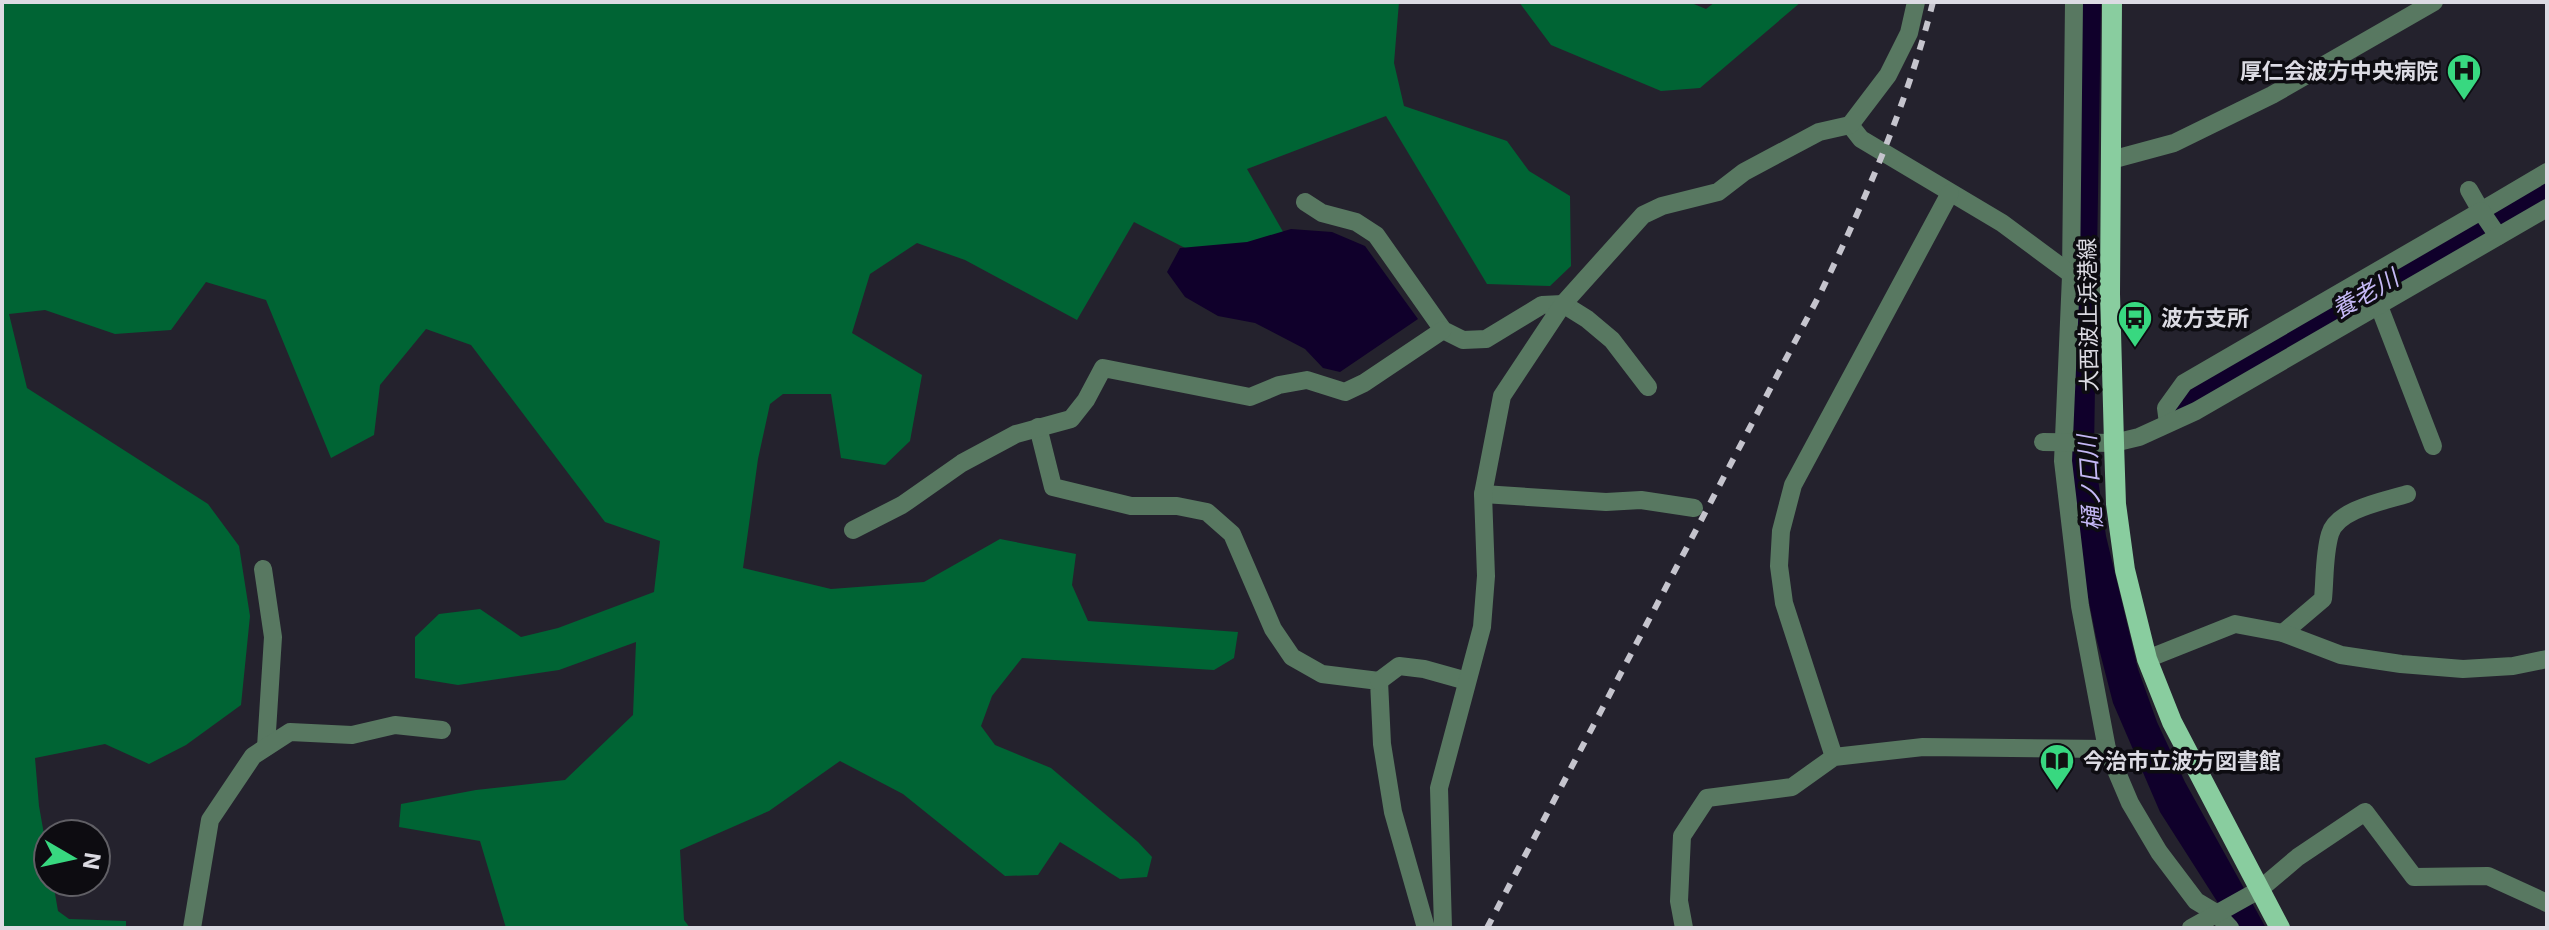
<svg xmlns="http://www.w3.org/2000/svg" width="2549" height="930" viewBox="0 0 2549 930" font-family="Inter,'Noto Sans JP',sans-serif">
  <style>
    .forest { fill: #006434 }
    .water { fill: #10002b }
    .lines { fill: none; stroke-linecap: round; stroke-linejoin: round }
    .river { stroke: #10002b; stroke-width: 34 }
    .minor { stroke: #587861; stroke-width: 18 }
    .major { stroke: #89cd9f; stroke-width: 20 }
    .rail { stroke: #c5c4cd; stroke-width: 6; stroke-dasharray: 10 10; stroke-linecap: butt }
    .labels { text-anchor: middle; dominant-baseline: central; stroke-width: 7; stroke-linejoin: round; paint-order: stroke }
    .poi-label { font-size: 22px; font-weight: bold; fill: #dcdbe3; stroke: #0d0c11; text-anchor: start }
    .street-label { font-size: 22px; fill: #dcdbe3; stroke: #0d0c11 }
    .water-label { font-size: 24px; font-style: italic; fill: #c5b8f5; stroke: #0d0c11 }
  </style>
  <rect width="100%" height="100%" fill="#24222d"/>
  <g class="forest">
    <path d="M2,2H1399L1394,63L1404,106L1507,141L1529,171L1570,196L1571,266L1550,286L1487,284L1386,116L1247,169L1286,237L1197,254L1134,222L1077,320L965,260L917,243L870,274L852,333L922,375L910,441L885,465L841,458L831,394H783L770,404L758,459L743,568L831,589L924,582L1000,539L1076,554L1072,585L1088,621L1238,632L1234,658L1214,670L1022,658L992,696L981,726L995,745L1051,768L1138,842L1152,857L1147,877L1120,879L1060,842L1038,875L1005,876L903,794L840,761L769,811L680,850L684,920L690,928H506L480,841L399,827L401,804L476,790L565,780L633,715L636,642L559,670L458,685L415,678V637L439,614L480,609L521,637L558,628L654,592L660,541L605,522L471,345L426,329L380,385L374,435L331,458L266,300L206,282L171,330L115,334L45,310L9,314L27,388L208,504L239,546L250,616L241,705L186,745L149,764L105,744L35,758L39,806L48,857V882H53L58,911L69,919L126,921V928H2Z"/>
    <path d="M1519,2H1689L1706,9L1715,2H1801L1700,88L1661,91L1551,45Z"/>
  </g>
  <g class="water">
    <path d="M2082,2H2101L2094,450L2106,536L2138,669L2157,722L2185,782L2266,928H2234L2160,812L2113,703L2096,637L2075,532L2070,450Z"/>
    <path d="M1291,229L1332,232L1365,246L1418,319L1340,372L1323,368L1305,349L1255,323L1218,316L1185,297L1167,272L1180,248L1247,242Z"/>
  </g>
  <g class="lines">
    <path class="river" d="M2183,400L2277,343L2547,189"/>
    <g class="minor">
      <path d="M2074,2L2071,276L2063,461L2080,606L2107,749L2130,803L2159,852L2196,901L2216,913L2230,928"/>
      <path d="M1850,125L1861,139L2002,223L2079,280L2110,294"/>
      <path d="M2111,160L2174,143L2272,95L2434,2"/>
      <path d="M2469,190L2481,211L2547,172"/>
      <path d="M1305,202L1322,213L1356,222L1376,235L1443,330L1463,340L1486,339L1542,305L1563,304L1587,319L1612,340L1648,387"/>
      <path d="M2379,306L2433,446"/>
      <path d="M2168,423L2166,408L2184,383L2481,211L2498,236"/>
      <path d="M1038,427L1053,487L1131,506H1177L1207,512L1232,534L1273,629L1292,657L1322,674L1379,681L1382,744L1393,812L1426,928"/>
      <path d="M2043,442L2114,443L2139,437L2196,411L2547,208"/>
      <path d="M1483,494L1606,502L1641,500L1694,508"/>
      <path d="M853,530L902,505L962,463L1016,434L1071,419L1086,400L1103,368L1250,397L1279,385L1307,380L1345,392L1364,383L1443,330"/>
      <path d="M263,569L273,637L266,747"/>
      <path d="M2283,633L2323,599C2325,578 2324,554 2330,534C2337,509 2385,501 2407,494"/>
      <path d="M2147,659L2235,624L2283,633L2341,655L2401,664L2463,669L2513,666L2547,659"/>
      <path d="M1379,681L1399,666L1424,669L1467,681"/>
      <path d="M1834,757L1784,603L1779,566L1781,531L1793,485L1950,193"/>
      <path d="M192,928L210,820L253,756L290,732L352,735L395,725L442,730"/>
      <path d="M1443,928L1439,788L1482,627L1486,576L1483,494L1502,396L1563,304L1643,215L1662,206L1718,192L1744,172L1819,132L1850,125L1888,75L1909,33L1916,2"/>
      <path d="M1684,928L1679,901L1682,836L1707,798L1792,787L1834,757L1923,747L2107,749"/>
      <path d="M2191,928L2259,890L2298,857L2365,812L2414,877L2488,876L2547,903"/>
    </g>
    <path class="major" d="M2112,2L2110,294L2114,443L2116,504L2125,570L2147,659L2172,722L2280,928"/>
    <path class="rail" d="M1487,928L1821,292C1866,198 1907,104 1933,2"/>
  </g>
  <defs>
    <symbol id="hospital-pin" viewBox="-11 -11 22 30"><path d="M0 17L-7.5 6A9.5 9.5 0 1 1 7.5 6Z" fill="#38d880" stroke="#0d0c11"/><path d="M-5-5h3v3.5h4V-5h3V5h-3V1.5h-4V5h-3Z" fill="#111"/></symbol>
    <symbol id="bus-pin" viewBox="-11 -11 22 30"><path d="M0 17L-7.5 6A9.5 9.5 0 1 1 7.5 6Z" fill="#38d880" stroke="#0d0c11"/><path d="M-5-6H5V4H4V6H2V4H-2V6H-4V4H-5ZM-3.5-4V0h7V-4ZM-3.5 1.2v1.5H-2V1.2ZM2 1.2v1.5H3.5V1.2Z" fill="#111"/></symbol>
    <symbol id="library-pin" viewBox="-11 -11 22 30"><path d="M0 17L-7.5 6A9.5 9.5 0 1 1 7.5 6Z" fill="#38d880" stroke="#0d0c11"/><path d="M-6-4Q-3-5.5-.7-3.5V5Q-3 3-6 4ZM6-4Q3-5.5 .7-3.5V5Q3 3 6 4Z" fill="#111"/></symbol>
  </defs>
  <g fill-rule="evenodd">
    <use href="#hospital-pin" x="2444" y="51" width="40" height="54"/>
    <use href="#bus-pin" x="2115" y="298" width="40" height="54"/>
    <use href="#library-pin" x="2037" y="741" width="40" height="54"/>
  </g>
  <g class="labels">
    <g class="poi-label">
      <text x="2438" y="71" text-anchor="end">厚仁会波方中央病院</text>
      <text x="2161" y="318">波方支所</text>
      <text x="2083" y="761">今治市立波方図書館</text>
    </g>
    <g class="street-label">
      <text transform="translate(2088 315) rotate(-91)">大西波止浜港線</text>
    </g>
    <g class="water-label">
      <text transform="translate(2365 294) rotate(-30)">養老川</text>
      <text transform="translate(2090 483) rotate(-94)">樋ノ口川</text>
    </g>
  </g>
  <rect width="2549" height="930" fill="none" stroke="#dcdbe3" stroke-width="8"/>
  <g transform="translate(72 858) rotate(99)"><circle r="38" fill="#0d0c11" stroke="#605f65" stroke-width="2"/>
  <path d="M0-6L14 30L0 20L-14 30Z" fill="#38d880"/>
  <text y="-12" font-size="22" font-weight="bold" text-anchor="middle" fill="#dcdbe3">N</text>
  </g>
</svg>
